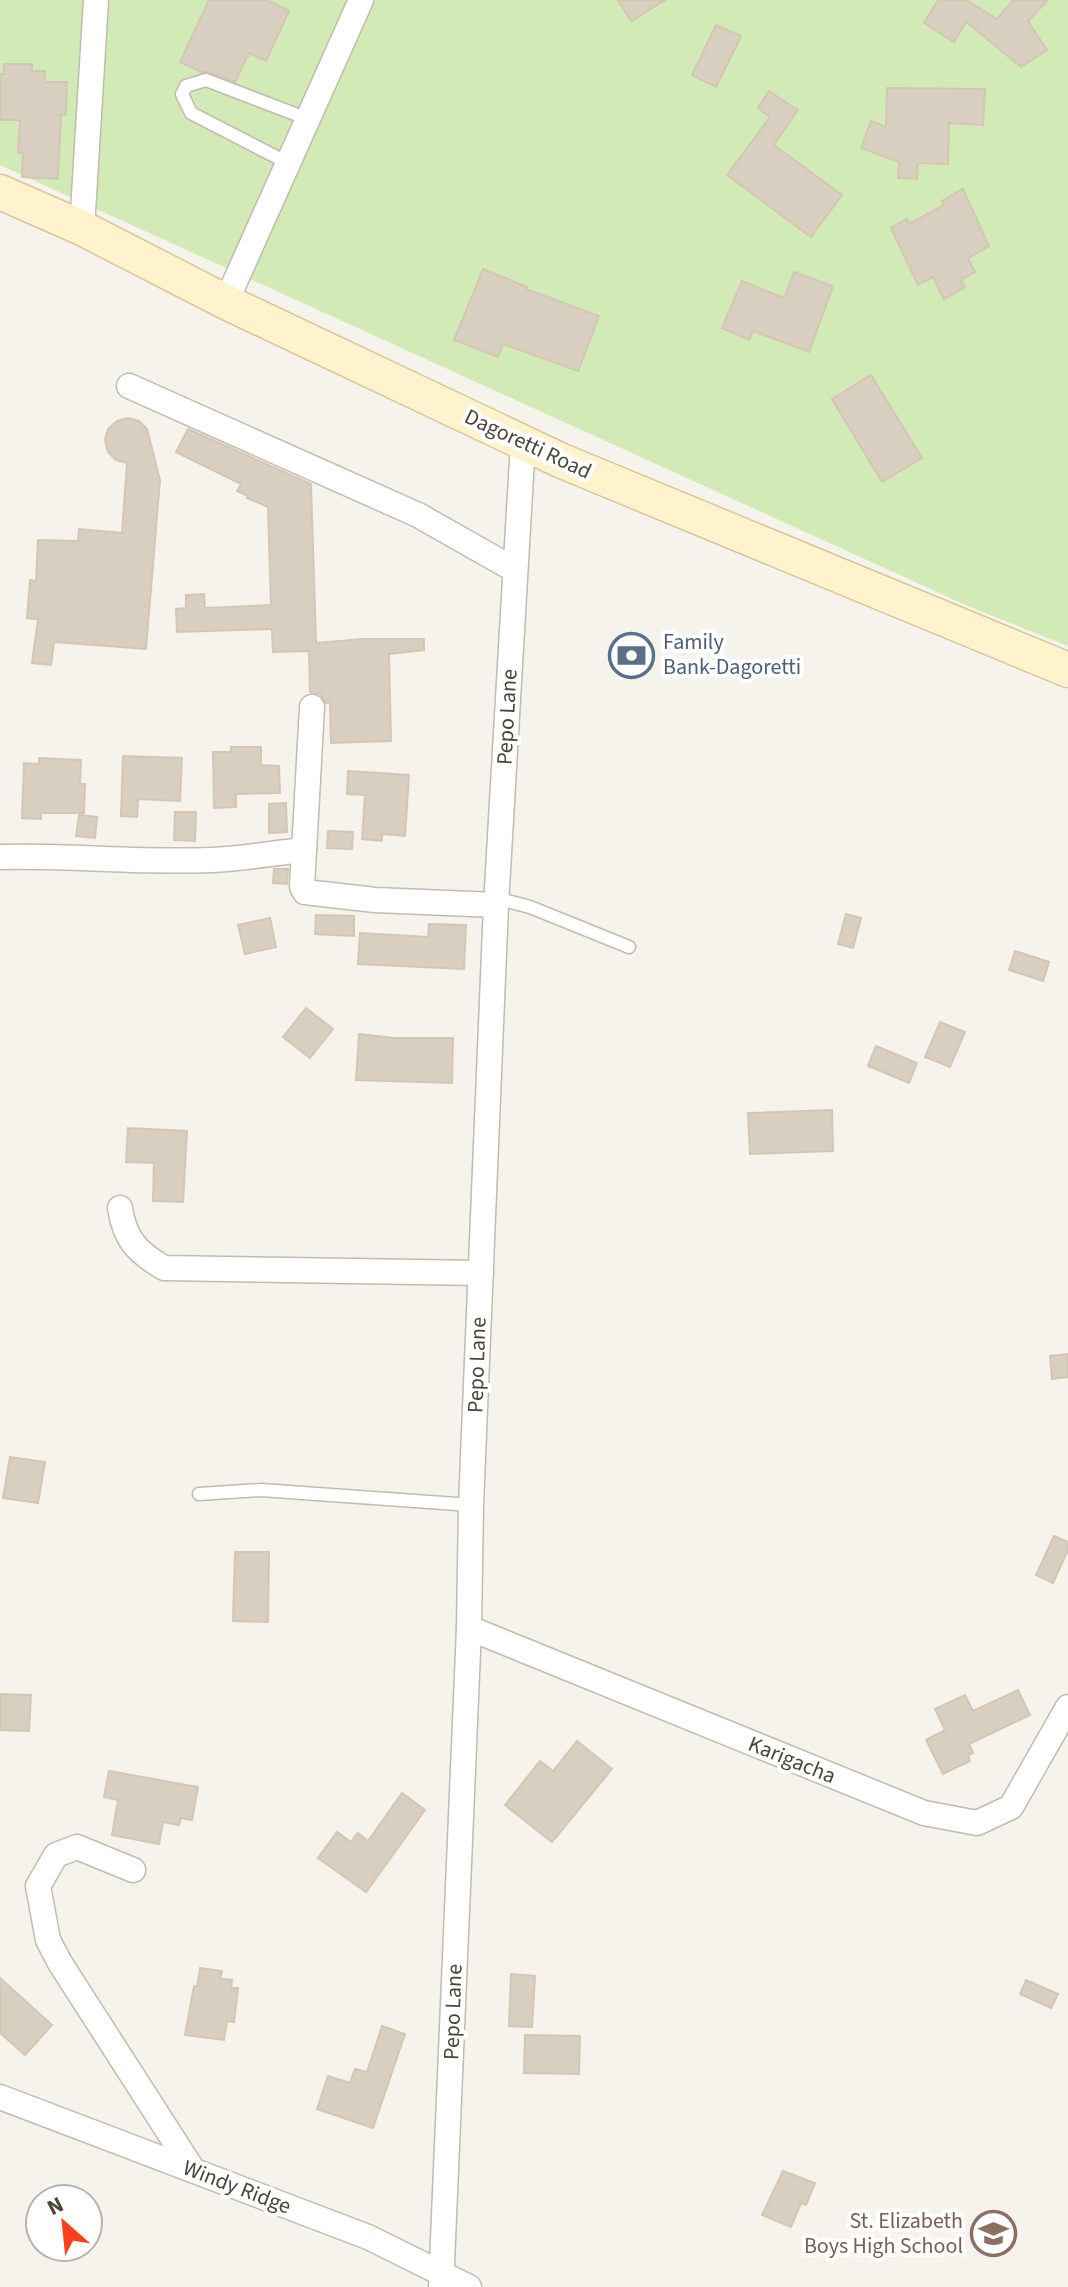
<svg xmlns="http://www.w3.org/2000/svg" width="1068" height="2287" viewBox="0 0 1068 2287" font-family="'Source Sans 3',sans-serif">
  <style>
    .green { fill: #d2eab5 }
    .building { fill: #d8cfc1; stroke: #d3c7b4; stroke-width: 2 }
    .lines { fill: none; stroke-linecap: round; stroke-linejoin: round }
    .service-casing { stroke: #c2bbae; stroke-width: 15 }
    .minor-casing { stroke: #c2bbae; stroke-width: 27 }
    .secondary-casing { stroke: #d6c79b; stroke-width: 37 }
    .service { stroke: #fff; stroke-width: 12 }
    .minor { stroke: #fff; stroke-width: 24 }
    .secondary { stroke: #fff3cd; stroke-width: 34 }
    .labels { text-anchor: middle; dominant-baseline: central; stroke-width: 8; stroke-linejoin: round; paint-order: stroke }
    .street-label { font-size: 22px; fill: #4b4439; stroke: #fff }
    .service-label { font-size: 22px; fill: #4e5e75; stroke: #fff; text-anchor: start }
    .education-label { font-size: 22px; fill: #785e54; stroke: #fff; text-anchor: end }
  </style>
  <rect width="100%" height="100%" fill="#f6f3ec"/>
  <path class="green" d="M0,0H1068V646L970,607L0,165Z"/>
  <g class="building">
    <path d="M209,0H267L289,11L266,61L249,53L235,82L209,72H201L180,62Z"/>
    <path d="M618,0H665L631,21Z"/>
    <path d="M938,0H966L997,19L1013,0H1048L1028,21L1047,50L1021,67L966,22L954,42L924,23Z"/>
    <path d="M716,25L741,36L716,87L692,75Z"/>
    <path d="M4,64H32V71H45V82H67L66,115H61L58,179L22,177L23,153H18L20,120H0V74H4Z"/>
    <path d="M887,88L985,89L983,125L949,123L948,164L918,163L917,179L898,178L899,162L861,148L871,121L886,127Z"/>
    <path d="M769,91L798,110L774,145L842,195L811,237L727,175L770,117L758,108Z"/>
    <path d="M963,189L989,246L968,258L975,272L961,280L965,287L944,299L933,277L918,285L891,228L907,219L909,224L944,205L942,201Z"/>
    <path d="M483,269L527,287L526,289L599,316L578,371L503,344L498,357L454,340Z"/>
    <path d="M794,272L833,286L809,352L753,331L749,340L722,328L742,281L784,298Z"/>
    <path d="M871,375L922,458L882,482L832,399Z"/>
    <path d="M128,418L139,421L147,429L160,480L146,649L54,642L51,665L32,663L38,619L27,618L30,580L36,581L38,540L78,541L79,529L122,533L127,463L116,460L108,452L105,440L108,429L117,421Z"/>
    <path d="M188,429L311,484L316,643L363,639H424V650L389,654L391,741L331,743L330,702L326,703L320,694L310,692L309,651L273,652L272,629L177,632L176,609L186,608V595L204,594L205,608L271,605L268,507L247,498L248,496L237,491L241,484L176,452Z"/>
    <path d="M231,747H261V765L279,766L280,793L236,794V807L214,808L213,752H231Z"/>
    <path d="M123,756L182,758L180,801L138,799L137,817L121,816Z"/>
    <path d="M39,758L81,760L80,784H85L84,813H41V819L22,818L24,763L39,764Z"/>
    <path d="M348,771L409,775L405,836L382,834V841L362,839L365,795L347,794Z"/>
    <path d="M286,803L287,832L269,833V804Z"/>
    <path d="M175,812H196L195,841L174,840Z"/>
    <path d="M79,815L97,817L95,838L76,836Z"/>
    <path d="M328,831L353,832L352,849L327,848Z"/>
    <path d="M274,869H288L287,884L273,883Z"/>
    <path d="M846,914L861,918L853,948L838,944Z"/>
    <path d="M316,915L354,916V936L315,934Z"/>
    <path d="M270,918L276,947L245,954L238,925Z"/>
    <path d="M429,924L466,925L464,969L358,964L360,933L428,937Z"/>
    <path d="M1015,951L1049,962L1043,981L1009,970Z"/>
    <path d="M306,1008L333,1029L310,1058L283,1037Z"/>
    <path d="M940,1022L965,1032L950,1067L925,1057Z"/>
    <path d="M359,1034L394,1038H453L452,1083L356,1080Z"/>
    <path d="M876,1046L917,1063L909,1083L868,1066Z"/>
    <path d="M832,1110L833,1151L750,1154L748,1113Z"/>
    <path d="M128,1128L187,1131L183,1202L153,1201L154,1163L126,1162Z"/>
    <path d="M1068,1354V1377L1052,1379L1050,1356Z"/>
    <path d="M10,1457L45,1462L38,1503L3,1498Z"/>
    <path d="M1054,1536L1068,1542V1550L1053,1583L1036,1575Z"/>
    <path d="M235,1552H269L268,1622L233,1621Z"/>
    <path d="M1018,1690L1030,1715L969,1744L973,1753L968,1755L970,1761L943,1774L926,1740L945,1730L935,1709L965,1695L973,1711Z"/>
    <path d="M0,1694L31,1695L29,1731L0,1730Z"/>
    <path d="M577,1741L612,1769L552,1842L505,1805L540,1761L553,1771Z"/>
    <path d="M109,1771L198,1787L192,1820L181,1818L179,1825L163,1822L159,1844L112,1835L118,1800L104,1797Z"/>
    <path d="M402,1793L425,1810L366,1892L318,1858L337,1832L351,1842L358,1833L368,1841Z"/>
    <path d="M200,1968L222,1971L220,1979L232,1980L231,1988H238L234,2022L227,2021L224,2040L185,2035L194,1986L197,1987Z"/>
    <path d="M511,1974L535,1976L532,2027L509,2026Z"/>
    <path d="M0,1978L52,2025L25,2055L0,2033Z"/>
    <path d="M1026,1980L1058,1994L1051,2008L1020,1994Z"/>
    <path d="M382,2026L405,2034L373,2128L317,2109L328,2076L350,2083L355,2069L367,2072Z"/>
    <path d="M525,2035L580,2036L579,2074L524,2073Z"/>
    <path d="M783,2171L815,2183L806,2205L801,2203L791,2227L762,2215Z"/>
  </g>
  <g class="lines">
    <defs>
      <g id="service">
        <path d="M288,163L191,113L182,94L186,86L206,80L308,119"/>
        <path d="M496,898L530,907L629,947"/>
        <path d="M199,1494L261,1490L471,1505"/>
      </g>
      <g id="minor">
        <path d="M82,228L96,0"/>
        <path d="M226,302L361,0"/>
        <path d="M129,386L418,515L515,570"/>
        <path d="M312,707L302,887L305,892L375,900L496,905"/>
        <path d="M0,857C70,855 140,863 211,860C242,859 273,853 304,850"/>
        <path d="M120,1208C125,1240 137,1252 164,1268L481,1273"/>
        <path d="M469,1628L924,1813L977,1823L1011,1807L1068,1707"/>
        <path d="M133,1870L77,1847L56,1855L38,1886L48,1940L60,1963L193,2170"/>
        <path d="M0,2097L368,2237L469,2287"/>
        <path d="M441,2287L469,1628L471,1505L496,905L523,442"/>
      </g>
      <path id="secondary" d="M0,192L82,228L226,302L562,461L1068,670"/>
    </defs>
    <use href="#service" class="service-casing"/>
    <use href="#minor" class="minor-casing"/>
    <use href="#secondary" class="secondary-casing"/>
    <use href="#service" class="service"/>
    <use href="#minor" class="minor"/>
    <use href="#secondary" class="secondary"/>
  </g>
  <defs>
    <symbol id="bank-ring" viewBox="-11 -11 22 22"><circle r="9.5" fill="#fff" stroke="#5c6f8a" stroke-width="1.5"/><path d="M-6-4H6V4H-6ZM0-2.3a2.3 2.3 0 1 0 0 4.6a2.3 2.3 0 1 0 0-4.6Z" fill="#5c6f8a"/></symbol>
    <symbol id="school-ring" viewBox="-11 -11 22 22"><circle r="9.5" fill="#fff" stroke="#8d6e63" stroke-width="1.5"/><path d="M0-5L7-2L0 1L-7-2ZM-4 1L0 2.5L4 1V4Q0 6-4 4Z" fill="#8d6e63"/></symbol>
  </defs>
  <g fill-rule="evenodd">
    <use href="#bank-ring" x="606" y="630" width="51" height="51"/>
    <use href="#school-ring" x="968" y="2208" width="51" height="51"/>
  </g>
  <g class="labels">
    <g class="street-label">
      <text transform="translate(528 444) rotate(25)">Dagoretti Road</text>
      <text transform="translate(507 717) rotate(-87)">Pepo Lane</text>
      <text transform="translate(477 1365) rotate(-88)">Pepo Lane</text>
      <text transform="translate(792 1760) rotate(22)">Karigacha</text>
      <text transform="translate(453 2012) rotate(-88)">Pepo Lane</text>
      <text transform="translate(237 2187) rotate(21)">Windy Ridge</text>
    </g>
    <g class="service-label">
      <text x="663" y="642">Family<tspan x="663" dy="25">Bank-Dagoretti</tspan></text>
    </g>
    <g class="education-label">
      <text x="963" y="2221">St. Elizabeth<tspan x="963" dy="25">Boys High School</tspan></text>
    </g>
  </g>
  <g transform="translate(64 2223) rotate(333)"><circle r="38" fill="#ffffff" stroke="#b7b4b0" stroke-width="2"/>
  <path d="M0-6L14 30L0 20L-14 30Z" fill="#fc3f1d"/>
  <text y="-12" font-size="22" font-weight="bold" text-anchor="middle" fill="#4b4439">N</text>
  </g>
</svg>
